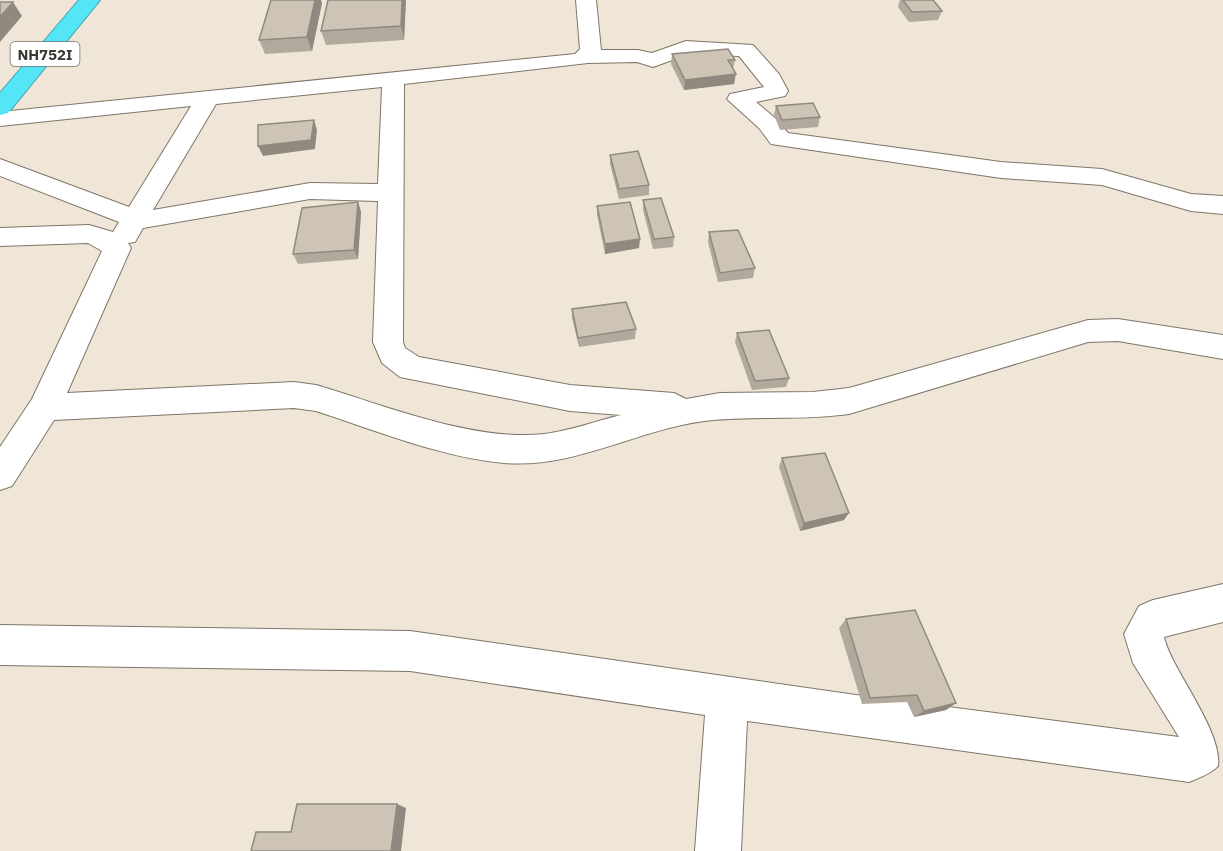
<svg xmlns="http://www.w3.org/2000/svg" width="1223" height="851" viewBox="0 0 1223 851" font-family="'IBM Plex Sans',sans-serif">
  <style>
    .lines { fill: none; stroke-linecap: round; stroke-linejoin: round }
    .minor-casing { stroke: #7f7568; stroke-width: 2 }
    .highway-casing { stroke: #4ba8b1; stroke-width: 2 }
    .minor { fill: #fff; fill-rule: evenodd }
    .highway { fill: #54e6f6; fill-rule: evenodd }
    .wall { fill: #b1a99c }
    .shaded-wall { fill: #90897f }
    .building { fill: #cec4b5; stroke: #90897f; stroke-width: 1.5 }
    .labels { text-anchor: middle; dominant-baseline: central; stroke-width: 6; stroke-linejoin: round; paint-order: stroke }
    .shield { fill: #fff; stroke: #75726e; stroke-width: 1.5 }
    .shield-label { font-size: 15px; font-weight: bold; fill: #3a3630 }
  </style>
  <rect width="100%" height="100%" fill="#f0e6d7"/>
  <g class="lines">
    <defs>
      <g id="minor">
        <path d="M576,0H596L601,50H638L652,53L686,41L753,45L779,74L788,91L785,96L756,102L775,118L788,133L1001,162L1102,169L1191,194L1223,196V214L1191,211L1102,185L1001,178L771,144L759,128L727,99L730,94L764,87L739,56L689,54L653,67L637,62L588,63L404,84L403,342L405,348L419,357L570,385L674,393L686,399L720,393L813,392L849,388L1088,320L1118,319L1223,335V359L1118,341L1088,342L849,414C801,421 752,415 704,421C637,430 573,469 504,463C443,458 375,430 316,411L294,408L54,420L12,486L0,490V447L32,399L102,251L88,243L0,246V228L89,225L113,232L119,222L0,176V159L129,207L191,106L0,126V112L575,54L580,49ZM382,87L378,184L310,183L153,210L216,104ZM310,199L378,201L373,342L382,363L400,377L570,411L621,415C596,421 570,431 544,434C474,442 384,405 316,385L294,382L67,393L131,248L128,243L135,242L143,228Z"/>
        <path d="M1223,584V622L1164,637C1171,669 1223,731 1218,766C1211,774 1198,778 1189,782L747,721L741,851H695L705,715L410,671L0,665V625L410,631L863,696L1179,737L1133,663L1124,634L1139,606L1153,600Z"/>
      </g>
      <path id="highway" d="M79,0H100L8,113L0,115V93Z"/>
    </defs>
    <use href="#minor" class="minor-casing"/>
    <use href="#highway" class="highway-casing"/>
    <use href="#minor" class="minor"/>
    <use href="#highway" class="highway"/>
  </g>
  <g class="wall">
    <path d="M406,0L404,40L326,45L321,31Z"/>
    <path d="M900,0H933L942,11L938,20L909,22L898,7Z"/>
    <path d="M322,3L312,51L265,54L259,40Z"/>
    <path d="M672,54L735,60L733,69L734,84L684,90L671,64Z"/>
    <path d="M776,106L820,117L818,127L780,130L774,115Z"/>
    <path d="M610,155L649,185V195L619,199L610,164Z"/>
    <path d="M643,200L674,237L673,247L653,249L643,210Z"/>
    <path d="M358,202L361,212L358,259L298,264L293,254Z"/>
    <path d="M597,206L639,248L605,254L597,215Z"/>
    <path d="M709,232L755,268L753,278L718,282L708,242Z"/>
    <path d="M572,309L636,329L635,339L579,347L572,318Z"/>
    <path d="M737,333L789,378L786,387L752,390L735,342Z"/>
    <path d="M782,458L844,520L800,531L779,467Z"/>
    <path d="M846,619L956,703L946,710L914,717L907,702L862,704L839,628Z"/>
  </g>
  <g class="shaded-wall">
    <path d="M315,0H321L322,3L312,51L307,37Z"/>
    <path d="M402,0H406L404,40L401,26Z"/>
    <path d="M13,2L22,16L0,42V17Z"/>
    <path d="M736,74L734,84L684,90L685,80Z"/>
    <path d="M314,120L317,130L315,149L263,156L258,146Z"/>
    <path d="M358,202L361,212L358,259L354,250Z"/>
    <path d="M640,239L639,248L605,254V244Z"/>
    <path d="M849,513L844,520L800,531L804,523Z"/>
    <path d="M956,703L946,710L914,717L924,711Z"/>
    <path d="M397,804L406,808L401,851H391Z"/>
  </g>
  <g class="building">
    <path d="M271,0H315L307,37L259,40Z"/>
    <path d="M328,0H402L401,26L321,31Z"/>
    <path d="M903,0H933L942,11L912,12Z"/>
    <path d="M0,2H13L0,17Z"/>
    <path d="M728,49L735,60H728L736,74L685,80L672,54Z"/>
    <path d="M813,103L820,117L782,120L776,106Z"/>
    <path d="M314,120L311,140L258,146V125Z"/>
    <path d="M638,151L649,185L619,189L610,155Z"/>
    <path d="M661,198L674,237L654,239L643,200Z"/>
    <path d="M358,202L354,250L293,254L302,208Z"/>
    <path d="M630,202L640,239L605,244L597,206Z"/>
    <path d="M738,230L755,268L720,273L709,232Z"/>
    <path d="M626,302L636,329L578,338L572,309Z"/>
    <path d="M769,330L789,378L755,381L737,333Z"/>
    <path d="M825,453L849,513L804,523L782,458Z"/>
    <path d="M915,610L956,703L924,711L917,695L870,698L846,619Z"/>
    <path d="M297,804H397L391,851H251L256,832H291Z"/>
  </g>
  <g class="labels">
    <rect class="shield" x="10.5" y="42" width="69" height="24" rx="4.5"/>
    <g class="shield-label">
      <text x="45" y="54">NH752I</text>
    </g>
  </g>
</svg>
